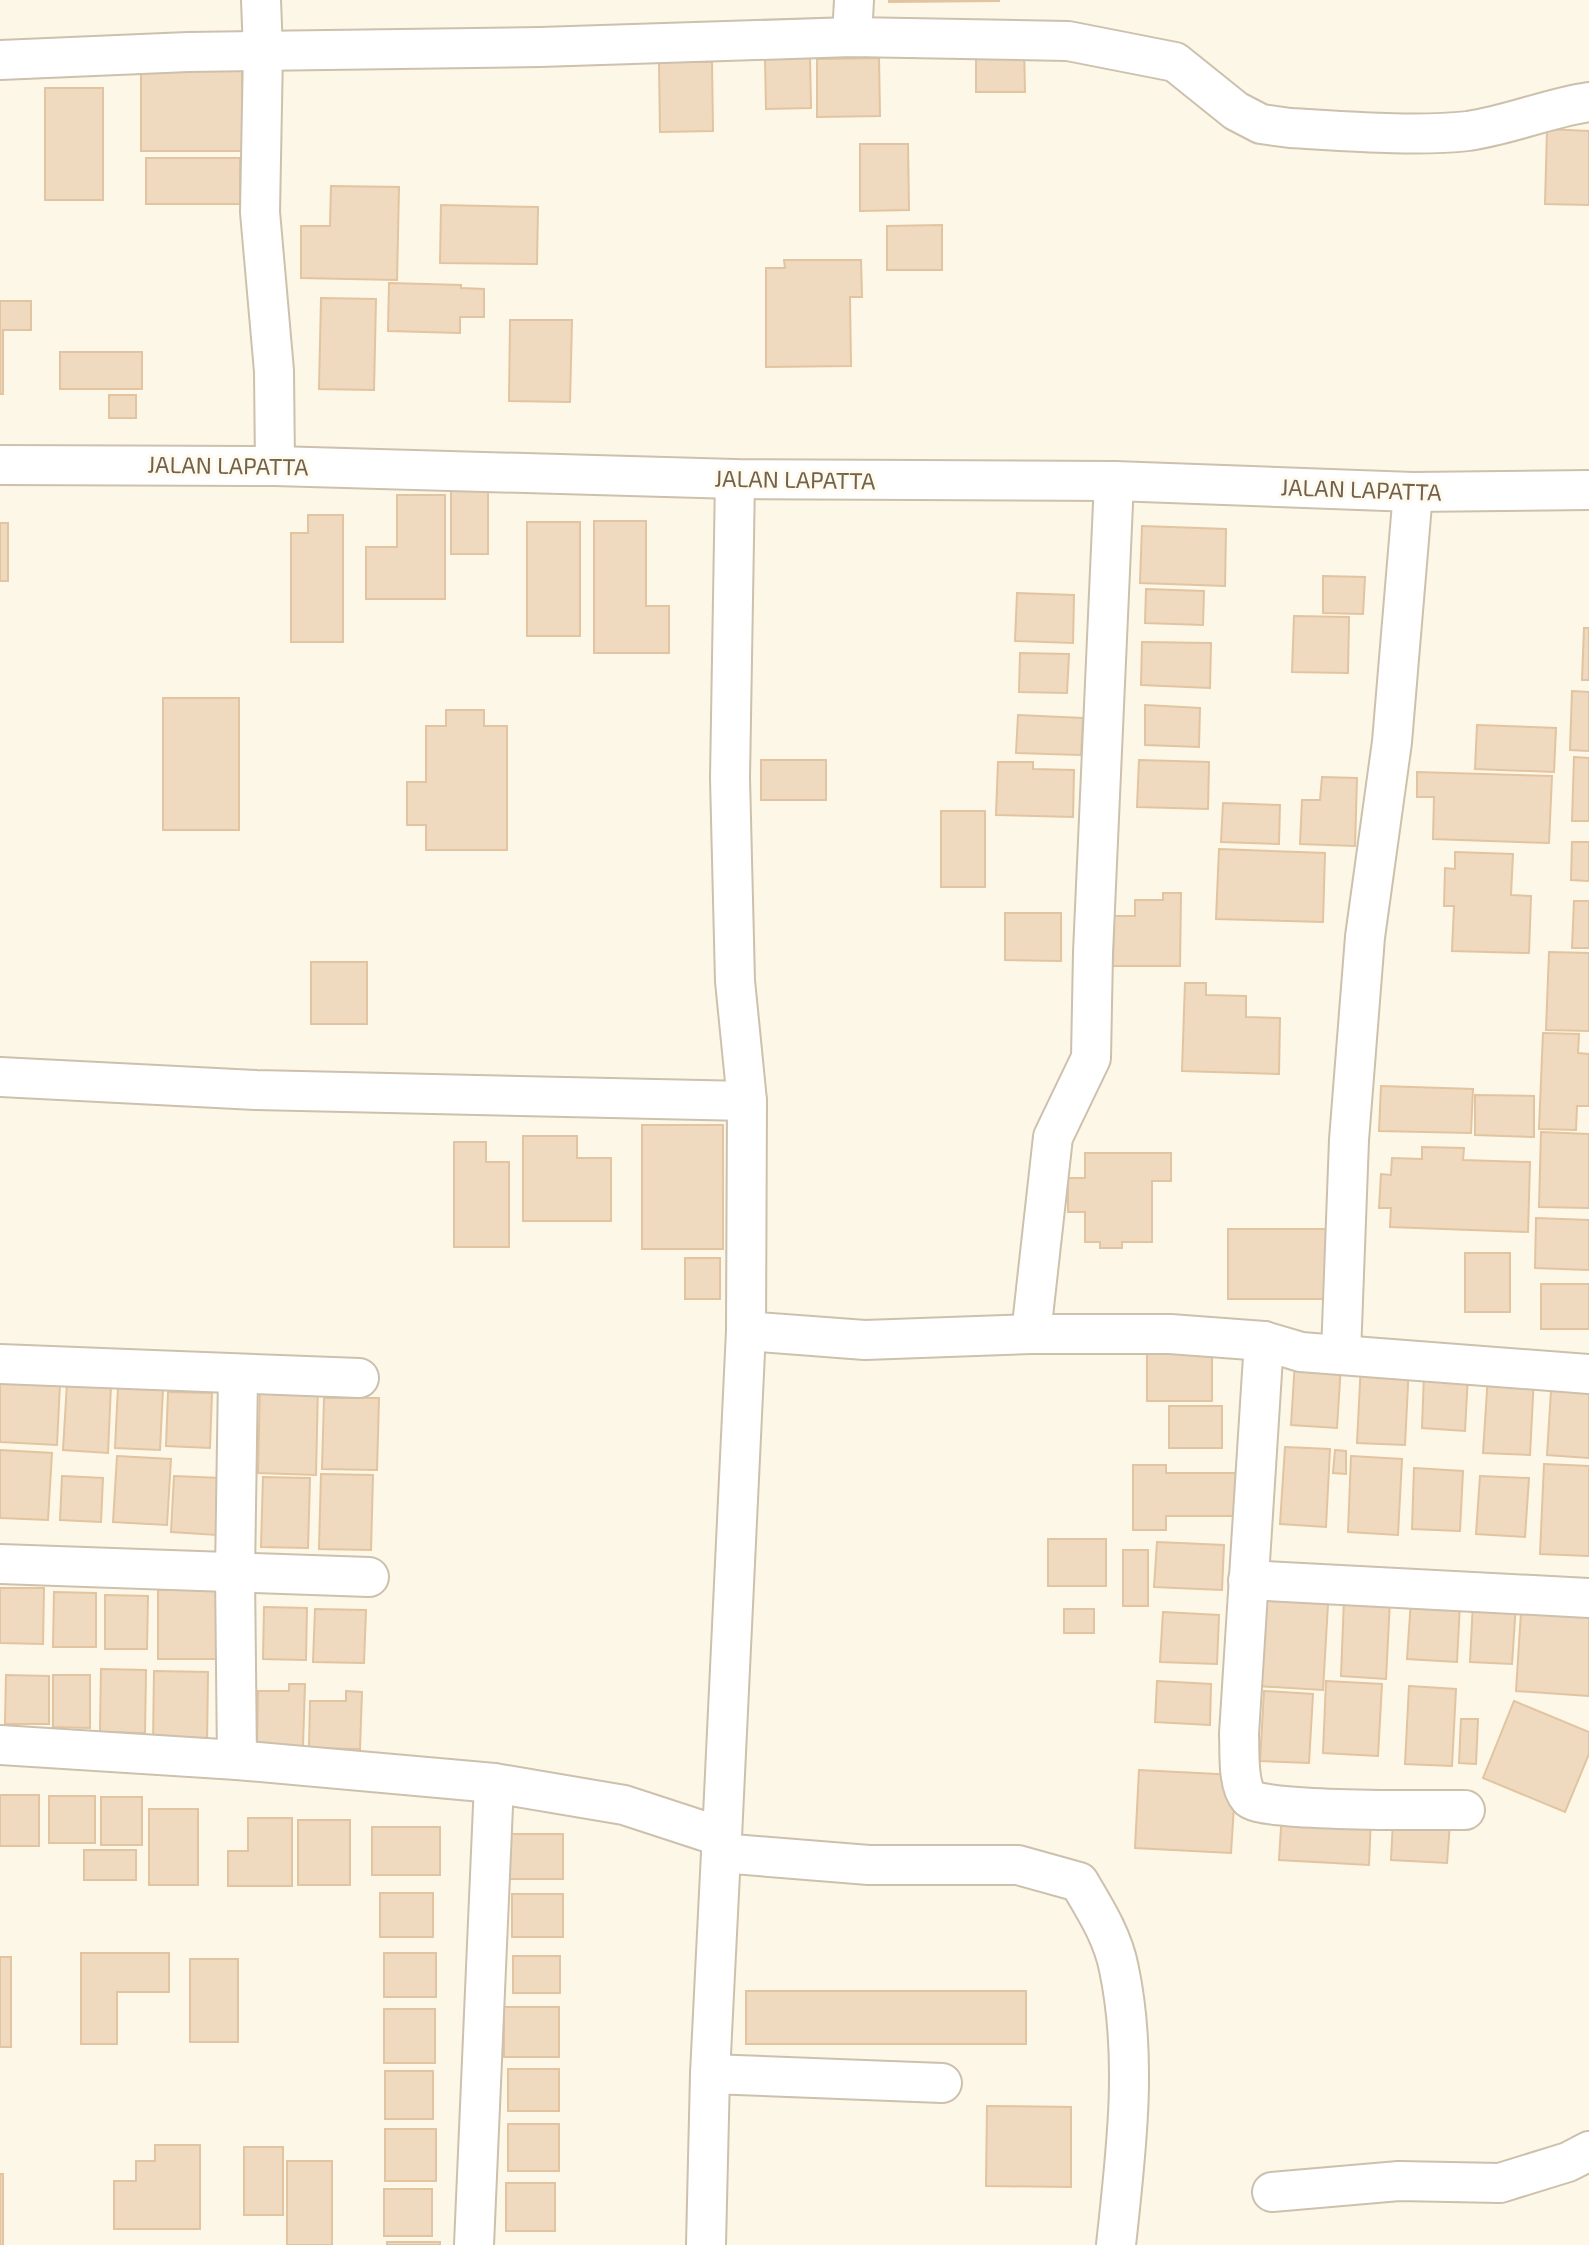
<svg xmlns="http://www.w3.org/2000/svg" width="1589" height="2245" viewBox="0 0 1589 2245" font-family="'Exo 2',sans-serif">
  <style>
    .building { fill: #f0dabf; stroke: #e2c4a0; stroke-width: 2 }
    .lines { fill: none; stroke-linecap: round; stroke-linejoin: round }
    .minor-casing { stroke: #cdc0ad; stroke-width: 42 }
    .minor { stroke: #fff; stroke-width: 38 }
    .labels { text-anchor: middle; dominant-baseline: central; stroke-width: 6; stroke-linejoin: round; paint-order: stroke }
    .street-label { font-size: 23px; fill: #74614c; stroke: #fefaed }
  </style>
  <rect width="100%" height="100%" fill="#fcf7e7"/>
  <g class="building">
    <path d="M889,0H999V1L889,2Z"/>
    <path d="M976,45H1024L1025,92H976Z"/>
    <path d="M810,57L811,108L766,109L765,58Z"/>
    <path d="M879,58L880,116L817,117V59Z"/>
    <rect x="141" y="59" width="101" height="92"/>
    <path d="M659,62H712L713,131L660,132Z"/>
    <rect x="45" y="88" width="58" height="112"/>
    <path d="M1547,129L1589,131V205L1545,204Z"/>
    <path d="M860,144H908L909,210L860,211Z"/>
    <rect x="146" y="158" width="94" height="46"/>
    <path d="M331,186L399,187L397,280L301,278V226H330Z"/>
    <path d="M441,205L538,207L537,264L440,263Z"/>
    <path d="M942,225V270H887V226Z"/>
    <path d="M784,260H861L862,297H850L851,366L766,367V268H785Z"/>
    <path d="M389,283L461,285V288L484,289V317H460V333L388,331Z"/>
    <path d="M321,298L376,299L374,390L319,389Z"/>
    <path d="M0,301H31V330H3V394H0Z"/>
    <path d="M510,320H572L570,402L509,401Z"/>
    <rect x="60" y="352" width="82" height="37"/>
    <rect x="109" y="395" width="27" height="23"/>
    <rect x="451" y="488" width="37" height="66"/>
    <path d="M397,495H445V599H366V547H397Z"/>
    <path d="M308,515H343V642H291V533H308Z"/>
    <path d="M594,521H646V606H669V653H594Z"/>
    <rect x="527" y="522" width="53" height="114"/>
    <rect x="0" y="523" width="8" height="58"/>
    <path d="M1142,526L1226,529L1225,586L1140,583Z"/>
    <path d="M1323,576L1365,577L1363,614L1323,613Z"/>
    <path d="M1146,589L1204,591L1203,625L1145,623Z"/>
    <path d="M1017,593L1074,595L1073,643L1015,641Z"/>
    <path d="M1294,616L1349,617L1348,673L1292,672Z"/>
    <path d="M1584,628H1589V680H1582Z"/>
    <path d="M1142,642L1211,643L1210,688L1141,685Z"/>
    <path d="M1020,653L1069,654L1067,693L1019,692Z"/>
    <path d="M1572,691L1589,692V751L1570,750Z"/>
    <rect x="163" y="698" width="76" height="132"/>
    <path d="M1145,705L1200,708L1199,747L1145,745Z"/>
    <path d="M446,710H484V726H507V850H426V825H407V782H426V726H446Z"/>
    <path d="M1018,715L1083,718L1081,755L1016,753Z"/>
    <path d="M1477,725L1556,728L1554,772L1475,769Z"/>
    <path d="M1574,757L1589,758V821H1572Z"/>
    <rect x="761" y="760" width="65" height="40"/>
    <path d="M1139,760L1209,762L1208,809L1137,807Z"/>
    <path d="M998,762H1033V769L1074,770L1073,817L996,815Z"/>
    <path d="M1417,772L1552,776L1549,843L1433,839L1434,797H1417Z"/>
    <path d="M1322,777L1357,778L1355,846L1300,844L1302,800H1320Z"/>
    <path d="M1223,803L1280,805L1279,844L1221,842Z"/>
    <rect x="941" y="811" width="44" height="76"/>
    <path d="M1572,842H1589V881L1571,880Z"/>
    <path d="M1219,849L1325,853L1323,922L1216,919Z"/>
    <path d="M1455,852L1513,854L1511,895L1531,896L1529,953L1452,951L1454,906H1444L1445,868L1455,869Z"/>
    <path d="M1163,893H1181L1180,966H1113L1114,916H1135V900H1163Z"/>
    <path d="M1574,901H1589V948H1572Z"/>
    <path d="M1005,913H1061V961L1005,960Z"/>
    <path d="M1549,952L1589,953V1031L1546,1030Z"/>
    <rect x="311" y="962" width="56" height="62"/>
    <path d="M1185,983H1206V995L1246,996V1017L1280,1018L1279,1074L1182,1071Z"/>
    <path d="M1543,1033L1579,1034L1578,1053L1589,1054V1106H1577L1576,1130L1539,1129Z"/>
    <path d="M1381,1086L1473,1089L1471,1133L1379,1131Z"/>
    <path d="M1475,1095L1534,1096V1137L1475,1135Z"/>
    <rect x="642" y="1125" width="81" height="124"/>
    <path d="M1541,1132L1589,1134V1208L1539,1207Z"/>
    <path d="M523,1136H577V1158H611V1221H523Z"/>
    <path d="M454,1142H486V1162H509V1247H454Z"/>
    <path d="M1422,1147L1464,1148L1463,1160L1530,1162L1528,1232L1390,1227L1391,1208H1379L1381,1174L1391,1175L1392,1158L1422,1159Z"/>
    <path d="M1085,1153H1171V1181H1152V1242H1122V1248H1100V1242H1085V1212H1068V1178H1085Z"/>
    <path d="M1536,1218L1589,1220V1270L1535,1268Z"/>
    <rect x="1228" y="1229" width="105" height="70"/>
    <rect x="1465" y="1253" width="45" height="59"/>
    <rect x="685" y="1258" width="35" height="41"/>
    <rect x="1541" y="1284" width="48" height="45"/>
    <rect x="1147" y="1339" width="65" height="62"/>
    <path d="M1295,1361L1341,1364L1337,1428L1291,1425Z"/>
    <path d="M1361,1363L1409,1365L1405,1445L1357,1443Z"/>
    <path d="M1424,1373L1468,1375L1465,1431L1422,1428Z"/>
    <path d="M1488,1375L1534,1377L1530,1455L1483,1453Z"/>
    <path d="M1552,1375L1589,1377V1458L1547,1455Z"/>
    <path d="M0,1380L60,1383L57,1445L0,1442Z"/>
    <path d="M67,1383L111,1385L108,1453L63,1450Z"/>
    <path d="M260,1385L318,1386L316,1475L258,1473Z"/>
    <path d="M118,1387L163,1389L160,1450L115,1448Z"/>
    <path d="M168,1392L212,1393L210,1448L166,1446Z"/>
    <path d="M324,1398H379L377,1470L322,1469Z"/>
    <rect x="1169" y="1406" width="53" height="42"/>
    <path d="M1285,1447L1330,1449L1326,1527L1280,1524Z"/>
    <path d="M0,1450L52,1453L48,1520L0,1518Z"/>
    <path d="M1335,1450L1346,1451V1474L1333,1473Z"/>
    <path d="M117,1456L171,1459L167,1525L113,1522Z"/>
    <path d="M1351,1456L1402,1459L1398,1535L1348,1532Z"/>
    <path d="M1544,1464L1589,1466V1556L1540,1554Z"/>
    <path d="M1133,1465H1166V1473H1250V1516H1166V1530H1133Z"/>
    <path d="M1414,1468L1463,1471L1460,1531L1412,1529Z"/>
    <path d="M321,1474L373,1475L371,1550L319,1549Z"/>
    <path d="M62,1476L103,1478L101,1522L60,1520Z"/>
    <path d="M174,1476L220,1478L217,1535L171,1532Z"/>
    <path d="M1480,1476L1529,1478L1525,1537L1476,1534Z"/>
    <path d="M263,1477L310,1478L308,1548L261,1547Z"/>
    <rect x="1048" y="1539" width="58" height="47"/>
    <path d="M1157,1542L1224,1545L1222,1590L1154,1587Z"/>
    <rect x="1123" y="1550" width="25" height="56"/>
    <path d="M1262,1584L1329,1587L1323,1690L1257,1686Z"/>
    <path d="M0,1588H44L43,1644L0,1643Z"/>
    <path d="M158,1590H217L216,1659H158Z"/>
    <path d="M54,1592L96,1593V1647H53Z"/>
    <path d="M105,1595L148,1596L147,1649H105Z"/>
    <path d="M1344,1598L1390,1600L1386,1679L1341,1676Z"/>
    <path d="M1411,1600L1460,1603L1457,1662L1407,1659Z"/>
    <path d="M1473,1602L1516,1604L1512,1664L1470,1662Z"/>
    <path d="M264,1607L307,1608L306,1660L263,1659Z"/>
    <path d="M315,1609L366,1610L364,1663L313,1662Z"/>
    <rect x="1064" y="1609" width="30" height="24"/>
    <path d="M1163,1612L1219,1615L1217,1664L1160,1662Z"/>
    <path d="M1521,1612L1589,1616V1696L1516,1691Z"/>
    <path d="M101,1669L146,1670L145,1733L100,1732Z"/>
    <path d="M154,1671L208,1672L207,1744H153Z"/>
    <path d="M6,1675L49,1676V1724H5Z"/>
    <path d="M53,1675H90V1728L53,1727Z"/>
    <path d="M1157,1681L1211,1684L1210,1725L1155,1722Z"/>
    <path d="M1326,1681L1382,1684L1378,1756L1323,1753Z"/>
    <path d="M289,1684H305L303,1746L257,1744L258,1691H289Z"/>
    <path d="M1409,1686L1456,1689L1452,1766L1405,1764Z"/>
    <path d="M346,1691L362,1692L360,1749L309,1748L310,1701H346Z"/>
    <path d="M1264,1691L1313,1694L1309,1763L1260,1761Z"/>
    <path d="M1514,1701L1589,1732V1754L1565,1812L1483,1778Z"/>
    <path d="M1461,1719H1478L1476,1764L1459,1763Z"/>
    <path d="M1139,1770L1236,1775L1231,1853L1135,1848Z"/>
    <rect x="0" y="1795" width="39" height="51"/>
    <rect x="49" y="1796" width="46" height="47"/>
    <rect x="101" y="1797" width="41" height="48"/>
    <rect x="149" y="1809" width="49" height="76"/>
    <path d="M1282,1811L1371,1816L1369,1865L1279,1860Z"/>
    <path d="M248,1818H292V1886H228V1851H248Z"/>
    <rect x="298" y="1820" width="52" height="65"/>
    <path d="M1393,1821L1450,1823L1447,1863L1391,1860Z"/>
    <rect x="372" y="1827" width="68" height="48"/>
    <rect x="510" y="1834" width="53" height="45"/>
    <rect x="84" y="1850" width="52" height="30"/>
    <rect x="380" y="1893" width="53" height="44"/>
    <rect x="512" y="1894" width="51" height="43"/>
    <path d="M81,1953H169V1992H117V2044H81Z"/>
    <rect x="384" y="1953" width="52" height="44"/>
    <rect x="513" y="1956" width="47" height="37"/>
    <rect x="0" y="1957" width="11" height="90"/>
    <rect x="190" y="1959" width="48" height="83"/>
    <rect x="746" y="1991" width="280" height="53"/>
    <rect x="504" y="2007" width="55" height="50"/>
    <rect x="384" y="2009" width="51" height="54"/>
    <rect x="508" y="2069" width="51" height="42"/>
    <rect x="385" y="2071" width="48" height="48"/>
    <path d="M987,2106L1071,2107V2187L986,2186Z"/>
    <rect x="508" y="2124" width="51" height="47"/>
    <rect x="385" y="2129" width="51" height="52"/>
    <path d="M155,2145H200V2229H114V2181H136V2161H155Z"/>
    <rect x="244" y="2147" width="39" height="68"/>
    <rect x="287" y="2161" width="45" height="84"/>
    <rect x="0" y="2174" width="3" height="71"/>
    <rect x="506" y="2183" width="49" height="48"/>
    <rect x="384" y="2189" width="48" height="47"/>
    <rect x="387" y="2242" width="53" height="3"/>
  </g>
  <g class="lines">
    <defs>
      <g id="minor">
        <path d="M261,0L263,52L260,212L274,371L275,466"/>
        <path d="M852,37L854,0"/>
        <path d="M0,60L188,52L540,47L852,37L1068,41L1175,62L1236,111L1261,124L1290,128C1344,131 1415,137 1468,131C1510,125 1548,108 1589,102"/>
        <path d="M0,465L275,466L735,479L1114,481L1413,492L1589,490"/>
        <path d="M735,479L730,778L735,981L747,1101L746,1331L865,1340L1031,1334H1170L1264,1341L1301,1352L1589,1374"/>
        <path d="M0,1077L256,1090L747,1101"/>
        <path d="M1031,1334L1053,1137L1091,1058L1093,953L1114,481"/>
        <path d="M1264,1341L1239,1734C1240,1752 1237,1784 1249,1798C1259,1812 1437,1810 1465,1810"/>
        <path d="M1341,1354L1349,1140L1365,937L1392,742L1413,492"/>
        <path d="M0,1364L359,1378"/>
        <path d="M0,1564L369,1577"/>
        <path d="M1248,1580L1589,1598"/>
        <path d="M0,1745L237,1760L494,1783L474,2245"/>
        <path d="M237,1760L235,1573L238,1376"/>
        <path d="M494,1783L624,1805L722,1837L721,1853L869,1865H1018L1079,1882C1095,1909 1113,1937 1119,1969C1138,2060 1126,2153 1116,2245"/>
        <path d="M722,1837L746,1331"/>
        <path d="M710,2074L942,2083"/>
        <path d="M1272,2192L1399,2181L1500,2183L1568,2162L1589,2151"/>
        <path d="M706,2245L710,2074L721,1853"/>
      </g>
    </defs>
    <use href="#minor" class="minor-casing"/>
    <use href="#minor" class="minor"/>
  </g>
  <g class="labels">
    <g class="street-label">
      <text transform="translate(228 465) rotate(1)">JALAN LAPATTA</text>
      <text transform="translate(795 479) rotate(1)">JALAN LAPATTA</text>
      <text transform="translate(1361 489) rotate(2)">JALAN LAPATTA</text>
    </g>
  </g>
</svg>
